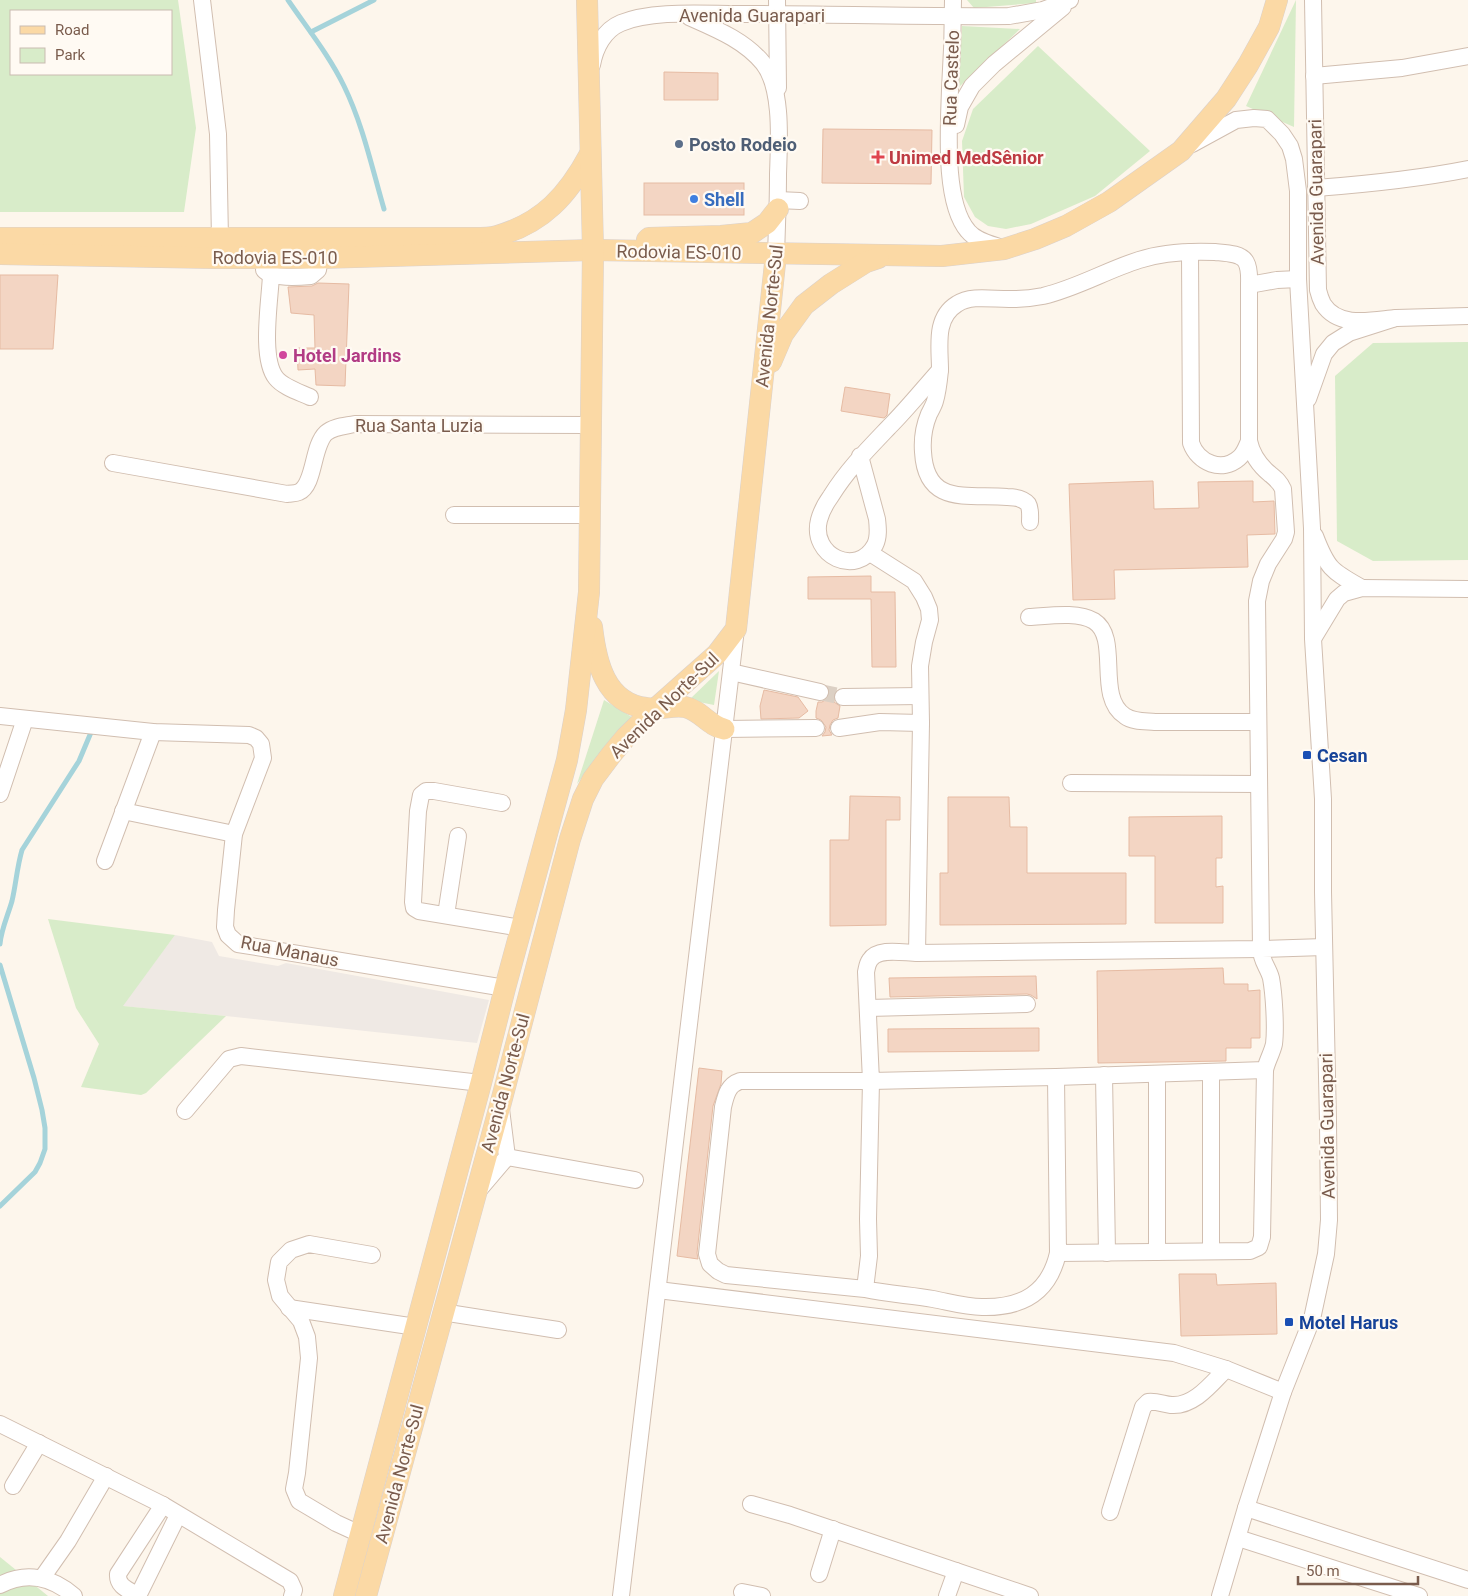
<svg xmlns="http://www.w3.org/2000/svg" width="1468" height="1596" viewBox="0 0 1468 1596" font-family="Roboto,sans-serif">
  <style>
    .industrial { fill: #efe9e4 }
    .green { fill: #d8ecc9; fill-rule: evenodd }
    .lines { fill: none; stroke-linecap: round; stroke-linejoin: round }
    .stream { stroke: #a5d3da; stroke-width: 5 }
    .building { fill: #f3d5c3; stroke: #e6bba3 }
    .minor-tunnel { stroke: #dcd0c4; stroke-width: 16; stroke-dasharray: 16 8; stroke-linecap: butt }
    .minor-casing { stroke: #d1beb0; stroke-width: 18 }
    .major-casing { stroke: #dad1cd; stroke-width: 22 }
    .minor { stroke: #fff; stroke-width: 16 }
    .major { stroke: #fbd9a5; stroke-width: 21 }
    .service-dot { fill: #5c6f8a; stroke: #fffaf3; stroke-width: 2 }
    .health-dot { fill: #e0444e; stroke: #fffaf3; stroke-width: 2 }
    .shop-dot { fill: #3f7fe0; stroke: #fffaf3; stroke-width: 2 }
    .hotel-dot { fill: #d1479c; stroke: #fffaf3; stroke-width: 2 }
    .transit-dot { fill: #1a4fb4; stroke: #fffaf3; stroke-width: 2 }
    .labels { text-anchor: middle; dominant-baseline: central; stroke-width: 4.5; stroke-linejoin: round; paint-order: stroke }
    .street-label { font-size: 18px; fill: #7a5c4d; stroke: #fffaf3 }
    .service-label { font-size: 18px; font-weight: bold; fill: #4e5e75; stroke: #fffaf3; text-anchor: start }
    .health-label { font-size: 18px; font-weight: bold; fill: #be3a42; stroke: #fffaf3; text-anchor: start }
    .shop-label { font-size: 18px; font-weight: bold; fill: #366cbe; stroke: #fffaf3; text-anchor: start }
    .hotel-label { font-size: 18px; font-weight: bold; fill: #b23c85; stroke: #fffaf3; text-anchor: start }
    .transit-label { font-size: 18px; font-weight: bold; fill: #164399; stroke: #fffaf3; text-anchor: start }
  </style>
  <rect width="100%" height="100%" fill="#fdf6ec"/>
  <path class="industrial" d="M175,935L212,942L219,956L278,966L286,963L489,1000L477,1043L226,1016L122,1006Z"/>
  <g class="green">
    <path d="M0,0H178L196,128L184,212H0ZM11,11H171V74H11Z"/>
    <path d="M967,0H1036V3L974,8Z"/>
    <path d="M1296,0L1294,127L1246,106Z"/>
    <path d="M962,26L1020,29L959,87Z"/>
    <path d="M1038,46L1150,151L1095,196L1031,224L1006,229L988,226L975,217L964,197L962,141L973,109Z"/>
    <path d="M1468,342V560L1373,561L1337,541L1335,376L1373,343Z"/>
    <path d="M719,671L714,705L689,700Z"/>
    <path d="M604,700L635,719L599,755L577,784Z"/>
    <path d="M48,919L175,935L123,1006L226,1016L146,1093L141,1095L81,1087L99,1044L76,1008Z"/>
    <path d="M0,1557L48,1596H0Z"/>
  </g>
  <g class="lines">
    <g class="stream">
      <path d="M288,0C307,28 329,55 344,86C363,125 372,168 384,209"/>
      <path d="M311,32L374,0"/>
      <path d="M0,944C1,930 8,915 12,901C16,884 17,867 22,850L79,761L92,730"/>
      <path d="M0,965L34,1078L42,1110L45,1128V1149L40,1163L35,1172L0,1206"/>
    </g>
  </g>
  <g class="building">
    <path d="M664,72L718,73V100H664Z"/>
    <path d="M823,129L932,130L931,184L822,183Z"/>
    <rect x="644" y="183" width="100" height="32"/>
    <path d="M0,275H58L53,349H0Z"/>
    <path d="M318,283L349,284L345,386L316,385L315,369L298,370L297,348H315L314,315L291,313L288,287L312,286Z"/>
    <path d="M845,387L890,394L887,415L884,418L841,411Z"/>
    <path d="M1153,481L1154,509L1199,508L1198,482L1253,481V502L1274,501L1275,534L1247,535L1248,567L1114,570L1115,599L1073,600L1069,484Z"/>
    <path d="M871,576V592H895L896,667H872L871,599H808V577Z"/>
    <path d="M764,690L798,697L808,711L799,718L761,719L760,706Z"/>
    <path d="M830,692L834,693V702L840,706L838,718L833,720L830,725L829,730L832,735L822,736L825,732L826,727L821,720L816,718V711L818,702H822L827,699Z"/>
    <path d="M850,796L900,797V820H886V925L830,926V840H849Z"/>
    <path d="M948,797H1009L1010,827H1027V873H1126V924L940,925V873H948Z"/>
    <path d="M1222,816V858H1216V887L1223,886V923H1155V856H1129V817Z"/>
    <path d="M1223,968L1224,984H1248V991L1260,990V1038H1251V1048H1226V1061L1098,1063L1097,971Z"/>
    <path d="M1036,976L1037,999L1031,995L1027,994L890,997L889,978Z"/>
    <path d="M1039,1028V1051L888,1052V1029Z"/>
    <path d="M699,1068L722,1071L721,1084L713,1106L697,1253L698,1259L677,1256Z"/>
    <path d="M1179,1274H1216L1217,1285L1276,1283L1277,1334L1181,1336Z"/>
  </g>
  <g class="lines">
    <path class="minor-tunnel" d="M820,692L843,697"/>
    <defs>
      <g id="minor">
        <path d="M202,0L218,134L220,239"/>
        <path d="M777,0L778,88"/>
        <path d="M953,0C953,30 952,59 950,89C949,125 943,202 968,231C976,241 991,244 1002,248"/>
        <path d="M1313,0L1318,290C1319,294 1321,300 1323,304C1339,329 1373,320 1396,318"/>
        <path d="M689,17C716,29 744,40 763,63C783,88 779,143 778,174C778,201 777,227 776,254"/>
        <path d="M592,65C595,48 604,30 621,23C652,10 703,14 737,14C828,14 918,17 1009,16L1043,10L1070,0"/>
        <path d="M1314,76L1402,68L1468,56"/>
        <path d="M956,125L960,107L972,86L994,64L1063,7"/>
        <path d="M1192,144L1236,120L1254,118L1267,119L1282,134L1290,146L1294,159L1298,191V279L1312,528L1313,639L1323,799V892L1328,1122L1329,1220L1326,1254L1312,1319L1283,1392L1246,1508L1220,1596"/>
        <path d="M1316,188C1367,184 1418,179 1468,169"/>
        <path d="M778,200L800,201"/>
        <path d="M1190,252L1191,443C1198,463 1222,473 1239,458C1244,454 1246,448 1249,441"/>
        <path d="M264,270C272,279 299,277 311,276L318,270L320,258"/>
        <path d="M271,275C270,300 260,358 276,378C283,387 299,392 310,397"/>
        <path d="M940,370C939,380 938,391 935,401C934,405 931,410 929,414C924,426 922,439 923,452C926,506 967,494 1007,497C1013,497 1023,498 1028,504C1031,509 1030,517 1030,522"/>
        <path d="M1308,399L1324,354L1333,343L1349,333L1396,318L1468,316"/>
        <path d="M860,456L877,519C878,528 879,537 875,545C857,578 810,556 819,520C821,512 826,503 831,496C847,470 868,449 889,427C907,409 923,389 940,370C940,347 934,318 957,304C972,294 995,300 1013,299C1023,299 1033,298 1043,296C1077,288 1107,270 1139,260C1163,252 1190,251 1215,252C1225,253 1241,253 1246,262C1250,269 1249,278 1249,285L1277,280L1298,279"/>
        <path d="M113,463L287,494C291,493 295,494 299,492C315,485 312,446 326,433C334,426 346,426 355,424L590,425"/>
        <path d="M454,515H590"/>
        <path d="M1315,536C1328,570 1332,571 1362,588"/>
        <path d="M870,553L914,581L924,597L929,609L930,620L924,642L920,666L921,723L917,953L1261,949L1257,601L1261,581L1268,564L1284,539L1286,532L1283,489C1280,482 1276,479 1270,474C1259,465 1252,455 1249,441V285"/>
        <path d="M1029,617C1048,616 1078,611 1094,621C1121,638 1095,697 1125,716C1133,722 1146,721 1155,722H1258"/>
        <path d="M1314,637L1337,599L1344,593L1362,588L1468,589"/>
        <path d="M731,672L820,692"/>
        <path d="M843,697L920,696"/>
        <path d="M0,716L153,732L249,735L256,738L261,744L263,758L234,834L226,910L225,927L228,935L238,944L505,988"/>
        <path d="M839,728L880,722L921,723"/>
        <path d="M724,729L816,728"/>
        <path d="M1071,783L1259,784"/>
        <path d="M0,794L25,719"/>
        <path d="M502,803L434,791H426L421,795L418,811L413,902L414,908L419,911L521,928"/>
        <path d="M123,811L234,834"/>
        <path d="M105,861L153,732"/>
        <path d="M446,915L458,836"/>
        <path d="M917,953C904,953 878,947 870,960C867,964 867,968 866,972L871,1081L1056,1077L1265,1070C1267,1061 1272,1053 1274,1044C1276,1028 1274,994 1271,978C1268,967 1261,961 1261,949L1324,947"/>
        <path d="M868,1008L1027,1004"/>
        <path d="M1211,1072V1251"/>
        <path d="M1157,1074V1252"/>
        <path d="M1104,1075L1107,1253"/>
        <path d="M1056,1077L1058,1253L1250,1251L1259,1247L1262,1237L1265,1070"/>
        <path d="M185,1111L229,1059L241,1056L481,1083"/>
        <path d="M507,1157L635,1180"/>
        <path d="M478,1191L507,1157L501,1109"/>
        <path d="M865,1289L726,1275L718,1271L710,1264L707,1254L723,1107C726,1095 728,1085 740,1081H871L868,1219L869,1256L865,1289C887,1294 910,1295 933,1299C949,1302 966,1307 982,1307C1022,1308 1049,1293 1058,1253"/>
        <path d="M658,1290L1174,1353L1226,1369L1283,1392"/>
        <path d="M289,1308L416,1327"/>
        <path d="M442,1312L558,1330"/>
        <path d="M0,1424L163,1505L290,1581L294,1590L292,1596"/>
        <path d="M13,1486L39,1443"/>
        <path d="M751,1504L790,1515L1030,1596"/>
        <path d="M1246,1508L1468,1580"/>
        <path d="M1110,1512L1143,1407L1148,1402C1156,1401 1163,1404 1171,1405C1194,1407 1212,1383 1226,1369"/>
        <path d="M360,1534L336,1523L299,1501L294,1489L297,1473L309,1358L307,1337L301,1321L280,1296L276,1280L279,1262L291,1250L309,1244L372,1255"/>
        <path d="M1238,1538L1419,1596"/>
        <path d="M819,1574L833,1529"/>
        <path d="M42,1578L68,1541L106,1476"/>
        <path d="M0,1585C26,1571 52,1577 74,1596"/>
        <path d="M742,1592L762,1596"/>
        <path d="M138,1596L178,1515"/>
        <path d="M139,1596C129,1590 117,1587 118,1574L163,1505"/>
        <path d="M621,1596L736,629"/>
        <path d="M947,1596L956,1571"/>
      </g>
      <g id="major">
        <path d="M0,238H474C482,238 490,238 497,236C543,223 568,195 590,154"/>
        <path d="M647,240L649,238L721,236L752,233L767,223L778,209"/>
        <path d="M0,254L215,258H320L593,250L942,256L1004,249L1035,239L1066,226L1109,202L1181,151L1226,99L1248,65L1269,27L1277,0"/>
        <path d="M771,362L783,334L804,305L831,284L866,262L878,258"/>
        <path d="M592,627C596,662 605,703 646,708C659,710 672,705 685,707C700,710 709,726 724,729"/>
        <path d="M344,1596L481,1083L505,988L567,760L576,710L589,592L593,250L587,0"/>
        <path d="M366,1596L501,1102L570,839L583,799L593,779L611,755L626,737L655,709L717,654L736,629L776,254"/>
      </g>
    </defs>
    <use href="#minor" class="minor-casing"/>
    <use href="#major" class="major-casing"/>
    <use href="#minor" class="minor"/>
    <use href="#major" class="major"/>
  </g>
  <circle class="service-dot" cx="679" cy="144" r="5"/>
  <path class="health-dot" d="M875.5 149.5h5v5h5v5h-5v5h-5v-5h-5v-5h5z"/>
  <circle class="shop-dot" cx="694" cy="199" r="5"/>
  <circle class="hotel-dot" cx="283" cy="355" r="5"/>
  <g class="transit-dot">
    <rect x="1302" y="750" width="10" height="10" rx="2.5"/>
    <rect x="1284" y="1317" width="10" height="10" rx="2.5"/>
  </g>
  <g class="labels">
    <g class="street-label">
      <text x="752" y="15">Avenida Guarapari</text>
      <text transform="translate(951 78) rotate(-88)">Rua Castelo</text>
      <text transform="translate(1316 192) rotate(-91)">Avenida Guarapari</text>
      <text transform="translate(679 252) rotate(1)">Rodovia ES-010</text>
      <text x="275" y="257">Rodovia ES-010</text>
      <text transform="translate(769 316) rotate(-84)">Avenida Norte-Sul</text>
      <text x="419" y="425">Rua Santa Luzia</text>
      <text transform="translate(664 705) rotate(-44)">Avenida Norte-Sul</text>
      <text transform="translate(290 951) rotate(11)">Rua Manaus</text>
      <text transform="translate(505 1083) rotate(-75)">Avenida Norte-Sul</text>
      <text transform="translate(1327 1126) rotate(-91)">Avenida Guarapari</text>
      <text transform="translate(399 1474) rotate(-75)">Avenida Norte-Sul</text>
    </g>
    <g class="service-label">
      <text x="689" y="144">Posto Rodeio</text>
    </g>
    <g class="health-label">
      <text x="889" y="157">Unimed MedSênior</text>
    </g>
    <g class="shop-label">
      <text x="704" y="199">Shell</text>
    </g>
    <g class="hotel-label">
      <text x="293" y="355">Hotel Jardins</text>
    </g>
    <g class="transit-label">
      <text x="1317" y="755">Cesan</text>
      <text x="1299" y="1322">Motel Harus</text>
    </g>
  </g>
  <rect x="10" y="10" width="162" height="65" fill="#fffaf3" stroke="#cabbb1"/>
  <rect x="20" y="26" width="25" height="8" fill="#fbd9a5" stroke="#cabbb1"/>
  <text x="55" y="35" font-size="15" fill="#7a5c4d">Road</text>
  <rect x="20" y="48" width="25" height="15" fill="#d8ecc9" stroke="#cabbb1"/>
  <text x="55" y="60" font-size="15" fill="#7a5c4d">Park</text>
  <path d="M1298 1576v8h120v-8" fill="none" stroke="#7a5c4d" stroke-width="2.5"/>
  <text x="1306" y="1576" font-size="15" fill="#7a5c4d" stroke="#fffaf3" stroke-width="4" paint-order="stroke">50 m</text>
</svg>
